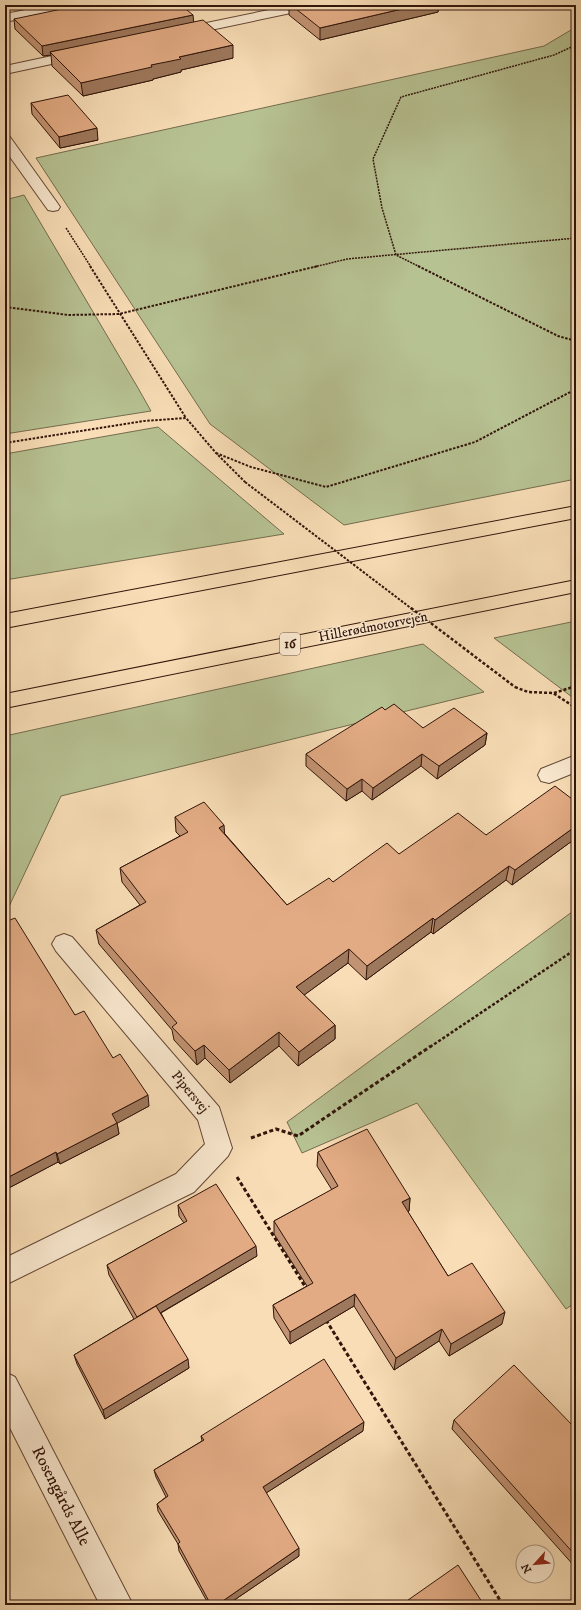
<svg xmlns="http://www.w3.org/2000/svg" width="581" height="1610" viewBox="0 0 581 1610" font-family="'IM FELL DW Pica',serif">
  <style>
    .green { fill: #b7c293; stroke: #746c4e }
    .lines { fill: none; stroke-linecap: round; stroke-linejoin: round }
    .minor-casing { stroke: #634735; stroke-width: 2 }
    .highway-casing { stroke: #31150a; stroke-width: 2 }
    .path-far3 { stroke: #31150a; stroke-width: 1.5; stroke-dasharray: 2 1; stroke-linecap: butt }
    .path-far2 { stroke: #31150a; stroke-width: 2; stroke-dasharray: 2.5 1.5; stroke-linecap: butt }
    .path-far1 { stroke: #31150a; stroke-width: 2.5; stroke-dasharray: 3 2; stroke-linecap: butt }
    .path { stroke: #31150a; stroke-width: 3; stroke-dasharray: 4 2.5; stroke-linecap: butt }
    .minor { fill: #fae9d0; fill-rule: evenodd }
    .highway { fill: #f8ddb6; fill-rule: evenodd }
    .path-bridge-far1 { stroke: #31150a; stroke-width: 2; stroke-dasharray: 2.5 1.5; stroke-linecap: butt }
    .path-bridge { stroke: #31150a; stroke-width: 2.5; stroke-dasharray: 3 2; stroke-linecap: butt }
    .wall { fill: #c29372; stroke: #31150a }
    .shaded-wall { fill: #9e785c; stroke: #31150a }
    .building { fill: #e2ab84; stroke: #31150a }
    .labels { text-anchor: middle; dominant-baseline: central; stroke-width: 3; stroke-linejoin: round; paint-order: stroke }
    .shield { fill: #fae9d0; stroke: #6d5545; stroke-width: 1 }
    .shield-label { font-size: 13px; font-weight: bold; fill: #31150a }
    .street-label { font-size: 14px; fill: #31150a; stroke: #fae9d0 }
    .near-street-label { font-size: 17px; fill: #31150a; stroke: #fae9d0 }
  </style>
  <rect width="100%" height="100%" fill="#f8ddb6"/>
  <filter id="stains"><feTurbulence type="fractalNoise" baseFrequency=".005" numOctaves="4"/><feColorMatrix values="0 0 0 0 .2 0 0 0 0 .09 0 0 0 0 .02 0 0 0 .5 -.17"/></filter>
  <radialGradient id="worn" r=".72"><stop offset=".6" stop-color="#630" stop-opacity="0"/><stop offset="1" stop-color="#630" stop-opacity=".3"/></radialGradient>
  <g class="green">
    <path d="M576,27V479L344,525L210,424L36,158L544,46Z"/>
    <path d="M24,195L138,388L151,411L5,434V200Z"/>
    <path d="M158,427L284,534L5,580V454Z"/>
    <path d="M576,621V700L494,638Z"/>
    <path d="M423,644L484,692L61,796L5,915V736Z"/>
    <path d="M576,909V1302L566,1309L417,1103L302,1153L287,1122Z"/>
  </g>
  <g class="lines">
    <defs>
      <g id="minor">
        <path d="M51,5H74L72,8L68,9L5,22V14Z"/>
        <path d="M293,5H316L314,8L310,9L182,36L178,35L176,32L178,29L182,28Z"/>
        <path d="M80,50L84,51L86,54L84,57L5,74V66Z"/>
        <path d="M5,136L10,137L58,204L60,207L58,210L53,211L48,210L5,150Z"/>
        <path d="M576,755V772L549,783L541,781L538,775L541,769Z"/>
        <path d="M64,934L72,937L219,1107L232,1148L228,1156L194,1192L5,1285V1258L176,1174L205,1144L198,1120L56,951L52,944L56,937Z"/>
        <path d="M5,1372L15,1377L133,1605H100L5,1418Z"/>
      </g>
      <g id="highway">
        <path d="M576,506V518L5,628V614Z"/>
        <path d="M576,580V592L5,708V694Z"/>
      </g>
    </defs>
    <use href="#minor" class="minor-casing"/>
    <use href="#highway" class="highway-casing"/>
    <g class="path-far3">
      <path d="M66,228L91,267"/>
      <path d="M314,267L347,259L576,238"/>
      <path d="M420,267L396,255L382,208L373,159L401,97L554,55L576,45"/>
    </g>
    <g class="path-far2">
      <path d="M90,266L186,418"/>
      <path d="M418,266L558,336L576,341"/>
      <path d="M5,307L68,315L119,314L318,266"/>
      <path d="M5,443L144,421L186,418L216,453L245,482"/>
      <path d="M216,453L251,467L326,487L475,442L576,389"/>
    </g>
    <g class="path-far1">
      <path d="M515,687L528,692L553,693L576,708"/>
      <path d="M554,693L576,686"/>
      <path d="M430,1047L576,949"/>
    </g>
    <g class="path">
      <path d="M251,1138L276,1129L298,1136L431,1046"/>
      <path d="M237,1177L306,1288"/>
      <path d="M326,1320L503,1605"/>
    </g>
    <use href="#minor" class="minor"/>
    <use href="#highway" class="highway"/>
    <path class="path-bridge-far1" d="M245,482L412,609"/>
    <path class="path-bridge" d="M411,608L515,687"/>
  </g>
  <g class="wall">
    <path d="M289,5H439L438,12L320,40L289,15Z"/>
    <path d="M14,19L193,22L233,58L181,70V72L153,79V80L83,96L52,66L51,55L43,56L15,29Z"/>
    <path d="M31,103L98,140L60,148L32,114Z"/>
    <path d="M385,710L423,728L487,733L485,745L437,779L421,766L372,800L362,791L346,801L306,766V754Z"/>
    <path d="M576,802V838L512,885L506,880L433,934L431,932L366,980L348,963L304,995L335,1025V1039L298,1066L279,1046L230,1083L205,1058L197,1065L174,1040L172,1030L99,944L96,930L140,905L122,882L120,868L180,836L176,832L175,817L225,834L287,905L333,882L399,854L486,835Z"/>
    <path d="M5,922L75,1015L113,1058L149,1106L117,1123L119,1134L60,1164L58,1162L5,1190Z"/>
    <path d="M318,1152L410,1198L409,1211L408,1212L448,1276L502,1324L449,1356L439,1341L394,1370L354,1306L290,1344L274,1318L273,1305L307,1286L274,1234V1221L332,1190L317,1166Z"/>
    <path d="M178,1205L257,1256L161,1313L189,1368L105,1419L77,1364L74,1355L134,1319L109,1275L107,1265L184,1223L179,1216Z"/>
    <path d="M454,1420L576,1429V1568L452,1429Z"/>
    <path d="M363,1431L266,1493L299,1556L227,1605H209L179,1551L178,1544L158,1511L157,1504L166,1497L156,1477L154,1470L202,1441L201,1436Z"/>
  </g>
  <g class="shaded-wall">
    <path d="M278,5H286L278,7Z"/>
    <path d="M419,5H439L438,12L320,40V28Z"/>
    <path d="M193,15L194,25L50,52L51,55L43,56L42,46Z"/>
    <path d="M233,45V58L181,70V72L153,79V80L83,96L81,83L151,65L179,57Z"/>
    <path d="M97,128L98,140L60,148L59,137Z"/>
    <path d="M487,733L485,745L437,779L439,766Z"/>
    <path d="M422,754L421,766L372,800L373,788Z"/>
    <path d="M362,779V791L346,801L347,789Z"/>
    <path d="M224,825L225,839L219,828Z"/>
    <path d="M576,826V838L512,885L515,870Z"/>
    <path d="M509,866L506,880L433,934L435,920Z"/>
    <path d="M433,918L431,932L366,980L367,966Z"/>
    <path d="M349,949L348,963L296,1001V987Z"/>
    <path d="M335,1025V1039L298,1066L299,1052Z"/>
    <path d="M279,1032V1046L230,1083L229,1070Z"/>
    <path d="M204,1045L205,1058L197,1065L195,1051Z"/>
    <path d="M148,1095L149,1106L114,1125L112,1114Z"/>
    <path d="M117,1123L119,1134L60,1164L57,1154Z"/>
    <path d="M56,1152L58,1162L5,1190V1179Z"/>
    <path d="M410,1198L409,1211L400,1215L402,1202Z"/>
    <path d="M256,1246L257,1256L138,1326L137,1317Z"/>
    <path d="M355,1294L354,1306L290,1344V1332Z"/>
    <path d="M505,1312L502,1324L449,1356L451,1344Z"/>
    <path d="M442,1329L439,1341L394,1370L396,1358Z"/>
    <path d="M188,1359L189,1368L105,1419L103,1410Z"/>
    <path d="M364,1422L363,1431L263,1495V1487Z"/>
    <path d="M299,1548V1556L227,1605H217Z"/>
  </g>
  <g class="building">
    <path d="M81,5H181L193,15L42,46L14,19Z"/>
    <path d="M291,5H419L320,28Z"/>
    <path d="M203,20L233,45L179,57L181,59L151,65L152,67L81,83L50,52Z"/>
    <path d="M68,95L97,128L59,137L31,103Z"/>
    <path d="M394,704L423,728L454,708L487,733L439,766L422,754L373,788L362,779L347,789L306,754L382,707L385,710Z"/>
    <path d="M555,786L576,802V826L515,870L509,866L435,920L433,918L367,966L349,949L296,987L335,1025L299,1052L279,1032L229,1070L204,1045L195,1051L172,1027L177,1023L96,930L146,902L120,868L188,832L175,817L204,802L224,825L219,828L287,905L329,878L333,882L387,843L399,854L458,813L486,835Z"/>
    <path d="M15,918L75,1015L84,1011L113,1058L120,1054L148,1095L112,1114L117,1123L57,1154L56,1152L5,1179V1066L6,1065L5,1064V922Z"/>
    <path d="M367,1129L410,1198L402,1202L448,1276L472,1263L505,1312L451,1344L442,1329L396,1358L355,1294L290,1332L273,1305L313,1283L274,1221L338,1186L318,1152Z"/>
    <path d="M216,1184L256,1246L137,1317L107,1265L187,1221L178,1205Z"/>
    <path d="M156,1306L188,1359L103,1410L74,1355Z"/>
    <path d="M324,1359L364,1422L263,1487L299,1548L217,1605H211L178,1544L180,1542L157,1504L168,1496L154,1470L204,1440L201,1436Z"/>
    <path d="M514,1365L576,1429V1556L454,1420Z"/>
    <path d="M458,1565L484,1605H401Z"/>
  </g>
  <g class="labels">
    <rect class="shield" x="280" y="633" width="20" height="22" rx="3"/>
    <g class="shield-label">
      <text x="290" y="644">16</text>
    </g>
    <g class="street-label">
      <text transform="translate(373 627) rotate(-11)">Hillerødmotorvejen</text>
      <text transform="translate(190 1092) rotate(50)">Pipersvej</text>
    </g>
    <g class="near-street-label">
      <text transform="translate(61 1496) rotate(63)">Rosengårds Alle</text>
    </g>
  </g>
  <rect width="581" height="1610" fill="none" stroke="#f8ddb6" stroke-width="20"/>
  <rect x="6" y="6" width="569" height="1598" fill="none" stroke="#31150a" stroke-width="2"/>
  <rect x="10" y="10" width="561" height="1590" fill="none" stroke="#31150a"/>
  <g transform="translate(535 1564) rotate(243)"><circle r="19" fill="#fae9d0" stroke="#aa9481"/>
  <path d="M0-3L7 15L0 10L-7 15Z" fill="#8f2418"/>
  <text y="-6" font-size="11" font-weight="bold" text-anchor="middle" fill="#31150a">N</text>
  </g>
  <rect width="100%" height="100%" filter="url(#stains)"/>
  <rect width="100%" height="100%" fill="url(#worn)"/>
</svg>
